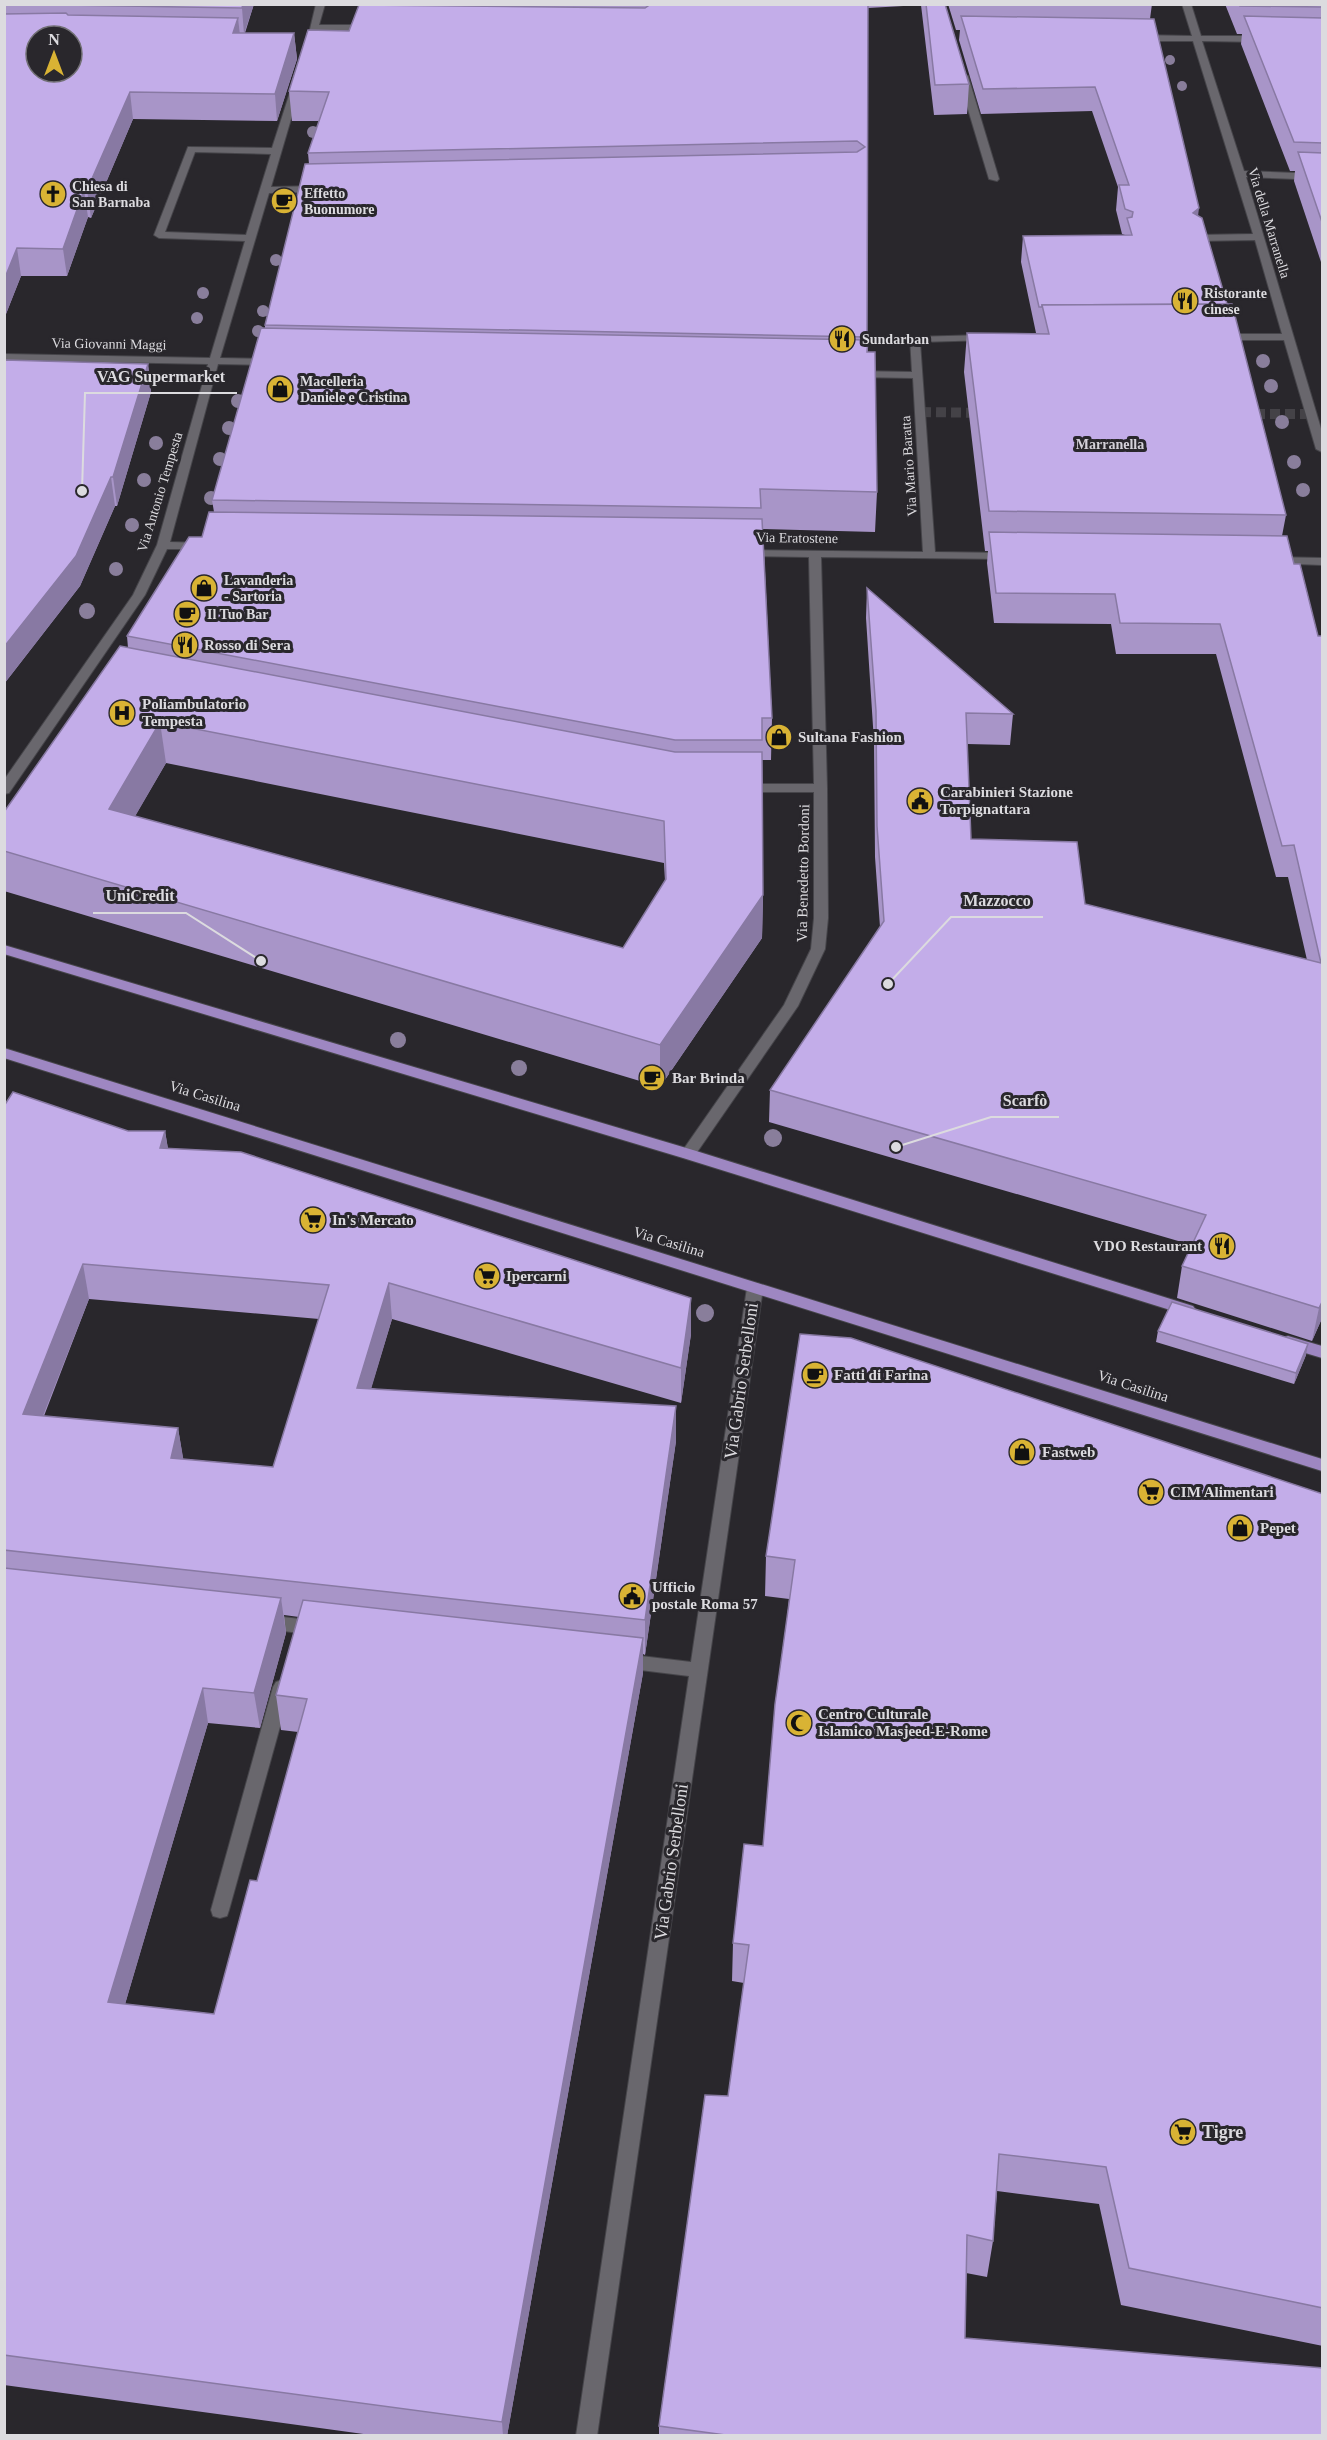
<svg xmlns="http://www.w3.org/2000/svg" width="1327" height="2440" font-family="'Times New Roman',serif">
  <rect width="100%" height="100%" fill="#29272c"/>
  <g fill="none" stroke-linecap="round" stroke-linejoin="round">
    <!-- minor-tunnel -->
    <g stroke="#444247" stroke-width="10" stroke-dasharray="10 5" stroke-linecap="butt">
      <polyline points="921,412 988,413"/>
      <polyline points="1240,414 1312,414"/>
    </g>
    <defs>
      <g id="minor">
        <polygon points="316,4 325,4 319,25 371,25 375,28 371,31 318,31 313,48 305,50"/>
        <polygon points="1182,4 1191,4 1201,36 1260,36 1265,39 1260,42 1202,41 1244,171 1322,174 1322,180 1246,177 1322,432 1322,452 1316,449 1284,340 1222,340 1217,337 1222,334 1282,334 1255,240 1197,241 1192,238 1197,235 1253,234 1193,41 1140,41 1135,38 1140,35 1192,36"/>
        <polygon points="960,74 968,76 999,179 997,181 989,179 958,76"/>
        <path d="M293,83L301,85L271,187L317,186L322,189L317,192L269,193L220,358L271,359L276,362L271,365L218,364L170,542L202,543L208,546L202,549H167L145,595L9,793L4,794V780L133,595L157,545L208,364L4,360V354L210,358L245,241L159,238L154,235L188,147L272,148ZM195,152L271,154L246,235L165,232Z"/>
        <polygon points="985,335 990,338 989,340 920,342 935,552 1006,553 1012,556 1006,559 821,557 827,788 828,918 825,949 798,1006 693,1158 683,1158 681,1154 683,1150 784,1005 811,949 814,918 814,792 743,792 737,788 743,784 814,784 809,557 745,556 739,553 745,550 923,552 913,378 855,377 850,374 855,371 912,372 910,337"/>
        <polygon points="1273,557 1322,558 1322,565 1269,563 1267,561"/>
        <polygon points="755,1283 760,1284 763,1288 597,2436 576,2436 689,1676 624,1668 618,1666 615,1661 618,1656 624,1654 691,1662 747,1288 750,1284"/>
        <polygon points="266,1615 317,1621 323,1623 326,1628 323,1633 317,1635 266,1629 260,1627 257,1622 260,1617"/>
        <polygon points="282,1680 288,1682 291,1687 229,1910 227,1916 220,1918 213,1916 211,1910 273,1687 276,1682"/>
      </g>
      <g id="major">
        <polygon points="4,945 693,1150 1193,1306 1196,1310 1193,1314 1183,1314 683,1158 4,954"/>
        <polygon points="4,1048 1322,1459 1322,1471 4,1058"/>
        <polygon points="1288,1336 1322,1346 1322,1358 1282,1346 1280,1342 1282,1338"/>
      </g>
    </defs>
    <!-- minor casing -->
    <use href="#minor" stroke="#46454a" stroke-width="2"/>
    <!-- major casing -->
    <use href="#major" stroke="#46454a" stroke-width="2"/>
    <!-- minor -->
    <use href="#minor" fill="#69676d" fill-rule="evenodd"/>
    <!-- major -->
    <use href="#major" fill="#9e87c2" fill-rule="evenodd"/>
  </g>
  <!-- trees -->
  <g fill="#897e9b">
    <circle cx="1170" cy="60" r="5"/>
    <circle cx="1182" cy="86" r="5"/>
    <circle cx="313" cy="132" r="6"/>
    <circle cx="276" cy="260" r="6"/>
    <circle cx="203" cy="293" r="6"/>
    <circle cx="263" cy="311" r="6"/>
    <circle cx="197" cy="318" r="6"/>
    <circle cx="258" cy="331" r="6"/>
    <circle cx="1263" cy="361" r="7"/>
    <circle cx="1271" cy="386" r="7"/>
    <circle cx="238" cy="401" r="7"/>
    <circle cx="1282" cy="422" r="7"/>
    <circle cx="229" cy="428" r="7"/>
    <circle cx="156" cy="443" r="7"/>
    <circle cx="220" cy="459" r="7"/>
    <circle cx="1294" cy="462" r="7"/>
    <circle cx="144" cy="480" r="7"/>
    <circle cx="1303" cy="490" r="7"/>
    <circle cx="211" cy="498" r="7"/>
    <circle cx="132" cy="525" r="7"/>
    <circle cx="116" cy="569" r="7"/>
    <circle cx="87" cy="611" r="8"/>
    <circle cx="398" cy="1040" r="8"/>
    <circle cx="519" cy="1068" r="8"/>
    <circle cx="773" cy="1138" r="9"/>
    <circle cx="705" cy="1313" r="9"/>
  </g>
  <!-- wall -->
  <g fill="#a895c8" fill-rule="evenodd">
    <polygon points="4,4 254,4 245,33 294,33 297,59 277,121 133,119 91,218 88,217 67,276 21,276 4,319"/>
    <path d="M363,4H945L969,84L967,114L934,115L921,5L868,8L867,340L877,492L875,532L763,529L772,718L771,760H762L763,895L762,938L660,1087L4,891V812L128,648L127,636L202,537L214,512L212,500L265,328V325L309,164L308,153L319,121H292L289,91L349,31ZM166,763L664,863L665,881L623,948L135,816Z"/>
    <polygon points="948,4 1152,4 1150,19 1198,216 1286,515 1282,536 1294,564 1318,636 1323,638 1323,1316 1312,1341 1177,1298 1182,1266 1192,1245 769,1122 770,1090 880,927 875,857 874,742 866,618 867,588 1013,714 1010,745 967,744 971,839 1085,904 1307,960 1288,877 1276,877 1216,654 1116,654 1111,624 994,623 987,563 988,551 985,551 964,372 967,333 1040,334 1036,333 1021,262 1023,236 1125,235 1122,234 1116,210 1118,187 1092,111 981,114 959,40 960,30 956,30"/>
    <polygon points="1225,4 1323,4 1323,268 1294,181 1295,171 1290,171 1241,44 1242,34 1237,34"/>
    <polygon points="148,364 151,392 117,506 115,506 80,586 4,684"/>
    <path d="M4,1106L128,1131H165L168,1149L691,1298V1334L681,1403L392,1319L371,1388L676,1441L645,1655L643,1654V1673L507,2436H378L4,2385ZM89,1299L319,1319L273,1467L183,1459L178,1428L44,1416ZM284,1615L299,1617L276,1695L281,1730L298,1732L257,1881L214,2014L125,2004L208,1723L260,1728L286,1633Z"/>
    <polygon points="1158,1331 1306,1355 1294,1384 1156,1342"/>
    <polygon points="1323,1494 1323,2346 1121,2305 1099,2204 997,2191 993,2241 987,2277 966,2273 965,2338 1323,2436 659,2436 659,2426 728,2096 744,1983 732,1981 733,1943 763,1846 789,1599 765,1596 766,1556"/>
  </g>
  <!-- shaded-wall -->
  <g fill="#8879a3">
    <polygon points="243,4 254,4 244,34 242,8"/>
    <polygon points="238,18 241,44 233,33"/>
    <polygon points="294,33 297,59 277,121 275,94"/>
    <polygon points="130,92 133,119 91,218 87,190"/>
    <polygon points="84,190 88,217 67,276 63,249"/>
    <polygon points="1199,208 1196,233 1193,213"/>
    <polygon points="17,248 21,276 4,319 4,280"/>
    <polygon points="148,364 151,392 117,506 113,477"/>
    <polygon points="111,477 115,506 80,586 4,684 4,647"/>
    <polygon points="160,722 166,763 115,851 109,809"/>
    <polygon points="763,895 762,938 660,1087 660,1045"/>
    <polygon points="165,1131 171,1167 160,1148"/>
    <polygon points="83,1264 89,1299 30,1449 23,1414"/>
    <polygon points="389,1283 392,1319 361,1423 357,1388"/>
    <polygon points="691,1298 691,1334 681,1403 681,1368"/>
    <polygon points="1323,1300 1323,1316 1312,1341 1319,1308"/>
    <polygon points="1308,1344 1306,1355 1294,1384 1296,1373"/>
    <polygon points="676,1406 676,1441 645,1655 645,1620"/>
    <polygon points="178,1428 184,1463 171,1458"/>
    <polygon points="281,1598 286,1633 260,1728 254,1693"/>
    <polygon points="643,1638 643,1673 507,2436 503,2436 502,2422"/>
    <polygon points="203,1688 208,1723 116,2035 108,2002"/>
  </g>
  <!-- building -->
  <g fill="#c3ade9" stroke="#8879a3" stroke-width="1.5" fill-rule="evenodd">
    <polygon points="4,4 243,4 242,8"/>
    <polygon points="651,4 868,4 867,337 265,325 305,164 857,152 865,147 857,141 308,153 329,92 289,91 308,30 349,31 359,5 645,8"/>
    <polygon points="926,4 945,4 969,84 935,85"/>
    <polygon points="1240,4 1323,4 1323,7 1240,6"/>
    <path d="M66,13L68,15L238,18L233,33H294L275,94L130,92L87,190H84L63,249L17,248L4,280V14ZM36,36H72V72H36Z"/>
    <polygon points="961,16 1154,19 1199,208 1193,213 1202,218 1227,304 1042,305 1042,307 1039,307 1023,236 1132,235 1127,218 1132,217 1133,212 1125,209 1119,185 1129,185 1095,87 983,89"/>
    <polygon points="1244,16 1323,18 1323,143 1294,142"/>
    <polygon points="1298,152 1323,153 1323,225"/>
    <polygon points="1232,304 1286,515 989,511 967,333 1049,334 1042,305"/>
    <polygon points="261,328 868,340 867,352 875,352 877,492 760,489 761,508 212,500"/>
    <polygon points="4,360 148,364 113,477 111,477 76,556 4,647"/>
    <polygon points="209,512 762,519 772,718 762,718 762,740 675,740 127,636 189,537 202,537"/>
    <polygon points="989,532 1287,536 1294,564 1300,564 1318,636 1322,636 1323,638 1323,1300 1319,1308 1182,1266 1206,1215 770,1090 884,921 877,826 876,711 867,588 1013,714 966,713 971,839 1077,842 1085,904 1321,963 1294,845 1282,846 1220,624 1120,623 1115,594 996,593"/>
    <path d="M120,646L675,752H762L763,895L660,1045L4,851V812ZM160,722L664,821L666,879L623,948L109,809Z"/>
    <path d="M13,1092L128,1131H165L160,1148L241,1152L691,1298L681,1368L389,1283L357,1388L676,1406L645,1620L4,1550V1106ZM83,1264L329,1285L273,1467L171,1458L178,1428L23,1414Z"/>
    <polygon points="1172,1302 1308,1344 1296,1373 1158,1331"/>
    <polygon points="800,1334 851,1338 1323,1494 1323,2308 1129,2268 1106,2167 999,2154 993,2241 967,2235 965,2338 1323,2368 1323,2436 733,2436 659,2426 705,2095 728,2096 749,1945 733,1943 744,1844 763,1846 775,1704 795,1560 766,1556"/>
    <polygon points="4,1568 281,1598 254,1693 203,1688 108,2002 214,2014 250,1880 257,1881 307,1699 276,1695 303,1600 643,1638 502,2422 4,2355"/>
  </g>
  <!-- icons -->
  <defs>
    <symbol id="church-disc" viewBox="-11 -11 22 22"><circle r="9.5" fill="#d9b334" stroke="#29272c"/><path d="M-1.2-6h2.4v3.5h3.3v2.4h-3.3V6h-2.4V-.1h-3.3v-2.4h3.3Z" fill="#111"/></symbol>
    <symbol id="cafe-disc" viewBox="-11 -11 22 22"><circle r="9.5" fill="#d9b334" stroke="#29272c"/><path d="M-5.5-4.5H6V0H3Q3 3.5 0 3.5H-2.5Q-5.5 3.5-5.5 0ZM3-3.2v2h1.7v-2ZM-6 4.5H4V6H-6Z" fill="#111"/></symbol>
    <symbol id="restaurant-disc" viewBox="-11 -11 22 22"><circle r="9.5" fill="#d9b334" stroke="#29272c"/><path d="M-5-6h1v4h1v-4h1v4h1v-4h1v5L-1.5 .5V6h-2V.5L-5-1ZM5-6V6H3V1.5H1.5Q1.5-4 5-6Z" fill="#111"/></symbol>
    <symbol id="shop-disc" viewBox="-11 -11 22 22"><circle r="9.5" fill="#d9b334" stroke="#29272c"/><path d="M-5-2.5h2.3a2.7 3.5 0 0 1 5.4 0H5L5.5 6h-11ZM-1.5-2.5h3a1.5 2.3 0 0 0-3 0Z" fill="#111"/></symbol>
    <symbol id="hospital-disc" viewBox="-11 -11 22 22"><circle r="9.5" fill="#d9b334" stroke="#29272c"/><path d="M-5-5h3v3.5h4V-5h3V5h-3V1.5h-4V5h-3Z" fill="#111"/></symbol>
    <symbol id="civic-disc" viewBox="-11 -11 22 22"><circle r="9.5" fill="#d9b334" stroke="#29272c"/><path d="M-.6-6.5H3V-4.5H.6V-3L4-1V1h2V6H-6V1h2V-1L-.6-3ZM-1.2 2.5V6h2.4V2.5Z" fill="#111"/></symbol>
    <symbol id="supermarket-disc" viewBox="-11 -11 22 22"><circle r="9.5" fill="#d9b334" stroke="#29272c"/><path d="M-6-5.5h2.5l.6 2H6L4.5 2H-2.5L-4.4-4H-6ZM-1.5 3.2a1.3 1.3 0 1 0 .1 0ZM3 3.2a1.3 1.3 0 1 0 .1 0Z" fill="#111"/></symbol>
    <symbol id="mosque-disc" viewBox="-11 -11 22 22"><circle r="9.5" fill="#d9b334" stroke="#29272c"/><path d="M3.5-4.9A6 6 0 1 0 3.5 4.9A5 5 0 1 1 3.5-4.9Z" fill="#111"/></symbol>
  </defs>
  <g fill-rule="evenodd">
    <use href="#church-disc" x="38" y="179" width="30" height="30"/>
    <use href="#cafe-disc" x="269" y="186" width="30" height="30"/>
    <use href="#restaurant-disc" x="1170" y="286" width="30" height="30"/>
    <use href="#restaurant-disc" x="827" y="324" width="30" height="30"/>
    <use href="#shop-disc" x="265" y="374" width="30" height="30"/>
    <use href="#shop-disc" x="189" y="573" width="30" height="30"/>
    <use href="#cafe-disc" x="172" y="599" width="30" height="30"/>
    <use href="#restaurant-disc" x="170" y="630" width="30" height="30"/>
    <use href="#hospital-disc" x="107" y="698" width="30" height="30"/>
    <use href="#shop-disc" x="764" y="722" width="30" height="30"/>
    <use href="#civic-disc" x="905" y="786" width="30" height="30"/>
    <use href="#cafe-disc" x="637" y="1063" width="30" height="30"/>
    <use href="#supermarket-disc" x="298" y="1205" width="30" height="30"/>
    <use href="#restaurant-disc" x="1207" y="1231" width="30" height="30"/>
    <use href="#supermarket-disc" x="472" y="1261" width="30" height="30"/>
    <use href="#cafe-disc" x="800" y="1360" width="30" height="30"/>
    <use href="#shop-disc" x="1007" y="1437" width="30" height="30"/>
    <use href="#supermarket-disc" x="1136" y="1477" width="30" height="30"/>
    <use href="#shop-disc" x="1225" y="1513" width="30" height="30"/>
    <use href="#civic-disc" x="617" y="1581" width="30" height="30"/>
    <use href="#mosque-disc" x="784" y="1708" width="30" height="30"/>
    <use href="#supermarket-disc" x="1168" y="2117" width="30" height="30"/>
  </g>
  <g text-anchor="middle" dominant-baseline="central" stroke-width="6" stroke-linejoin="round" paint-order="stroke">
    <!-- far-poi labels -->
    <g font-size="14" font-weight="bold" fill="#dcdbdf" stroke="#29272c" text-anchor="start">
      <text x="72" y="186">Chiesa di<tspan x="72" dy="16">San Barnaba</tspan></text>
      <text x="304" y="193">Effetto<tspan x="304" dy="16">Buonumore</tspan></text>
      <text x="1204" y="293">Ristorante<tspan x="1204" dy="16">cinese</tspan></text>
      <text x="862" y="339">Sundarban</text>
      <text x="300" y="381">Macelleria<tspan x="300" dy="16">Daniele e Cristina</tspan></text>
      <text x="224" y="580">Lavanderia<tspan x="224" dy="16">- Sartoria</tspan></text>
      <text x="207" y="614">Il Tuo Bar</text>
    </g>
    <!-- far-street labels -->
    <g font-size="14" fill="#dcdbdf" stroke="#29272c">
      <text transform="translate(1269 223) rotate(73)">Via della Marranella</text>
      <text transform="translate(109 344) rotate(1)">Via Giovanni Maggi</text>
      <text transform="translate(909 466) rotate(-94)">Via Mario Baratta</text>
      <text transform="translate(160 492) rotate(-73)">Via Antonio Tempesta</text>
      <text transform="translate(797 538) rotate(1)">Via Eratostene</text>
    </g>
    <!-- far-neighbourhood labels -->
    <g font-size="14" font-weight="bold" fill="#d4d1d9" stroke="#29272c">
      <text x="1110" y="444">Marranella</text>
    </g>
    <!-- poi labels -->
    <g font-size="15" font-weight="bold" fill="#dcdbdf" stroke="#29272c" text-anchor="start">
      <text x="204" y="645">Rosso di Sera</text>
      <text x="142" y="704">Poliambulatorio<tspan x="142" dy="17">Tempesta</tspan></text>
      <text x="798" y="737">Sultana Fashion</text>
      <text x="940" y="792">Carabinieri Stazione<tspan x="940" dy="17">Torpignattara</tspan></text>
      <text x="672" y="1078">Bar Brinda</text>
      <text x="332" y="1220">In's Mercato</text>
      <text x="1202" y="1246" text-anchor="end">VDO Restaurant</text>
      <text x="506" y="1276">Ipercarni</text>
      <text x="834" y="1375">Fatti di Farina</text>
      <text x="1042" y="1452">Fastweb</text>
      <text x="1170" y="1492">CIM Alimentari</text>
      <text x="1260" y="1528">Pepet</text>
      <text x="652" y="1587">Ufficio<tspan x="652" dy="17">postale Roma 57</tspan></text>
      <text x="818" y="1714">Centro Culturale<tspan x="818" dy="17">Islamico Masjeed-E-Rome</tspan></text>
    </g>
    <!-- street labels -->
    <g font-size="15" fill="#dcdbdf" stroke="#29272c">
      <text transform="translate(803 873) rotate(-89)">Via Benedetto Bordoni</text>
      <text transform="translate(205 1096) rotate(17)">Via Casilina</text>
      <text transform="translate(669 1242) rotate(17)">Via Casilina</text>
      <text transform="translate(1133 1386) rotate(18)">Via Casilina</text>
    </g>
    <!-- near-street labels -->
    <g font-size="18" fill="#dcdbdf" stroke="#29272c">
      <text transform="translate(741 1381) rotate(-82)">Via Gabrio Serbelloni</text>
      <text transform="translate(671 1862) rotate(-82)">Via Gabrio Serbelloni</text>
    </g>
    <!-- near-poi labels -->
    <g font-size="18" font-weight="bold" fill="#dcdbdf" stroke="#29272c" text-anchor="start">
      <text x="1202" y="2132">Tigre</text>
    </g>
  </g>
  <!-- callouts -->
  <path fill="none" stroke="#dcdbdf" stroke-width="2" d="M82 491L85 393H237M261 961L186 913H93M888 984L951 917H1043M896 1147L991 1117H1059"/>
  <g fill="#dcdbdf" stroke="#29272c" stroke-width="2">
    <circle cx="82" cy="491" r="6"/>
    <circle cx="261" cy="961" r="6"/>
    <circle cx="888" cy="984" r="6"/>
    <circle cx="896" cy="1147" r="6"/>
  </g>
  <g font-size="16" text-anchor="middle" font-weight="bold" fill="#dcdbdf" stroke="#29272c" stroke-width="6" stroke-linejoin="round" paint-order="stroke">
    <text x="161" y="382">VAG Supermarket</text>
    <text x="140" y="901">UniCredit</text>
    <text x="997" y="906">Mazzocco</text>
    <text x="1025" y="1106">Scarfò</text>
  </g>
  <!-- border -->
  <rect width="1327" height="2440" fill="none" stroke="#dcdbdf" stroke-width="12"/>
  <!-- north arrow -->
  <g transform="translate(54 54)"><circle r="28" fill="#29272c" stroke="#716f74" stroke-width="1.5"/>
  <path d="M0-4.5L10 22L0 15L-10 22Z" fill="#d9b334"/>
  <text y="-9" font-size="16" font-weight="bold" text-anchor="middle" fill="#dcdbdf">N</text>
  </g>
</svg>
